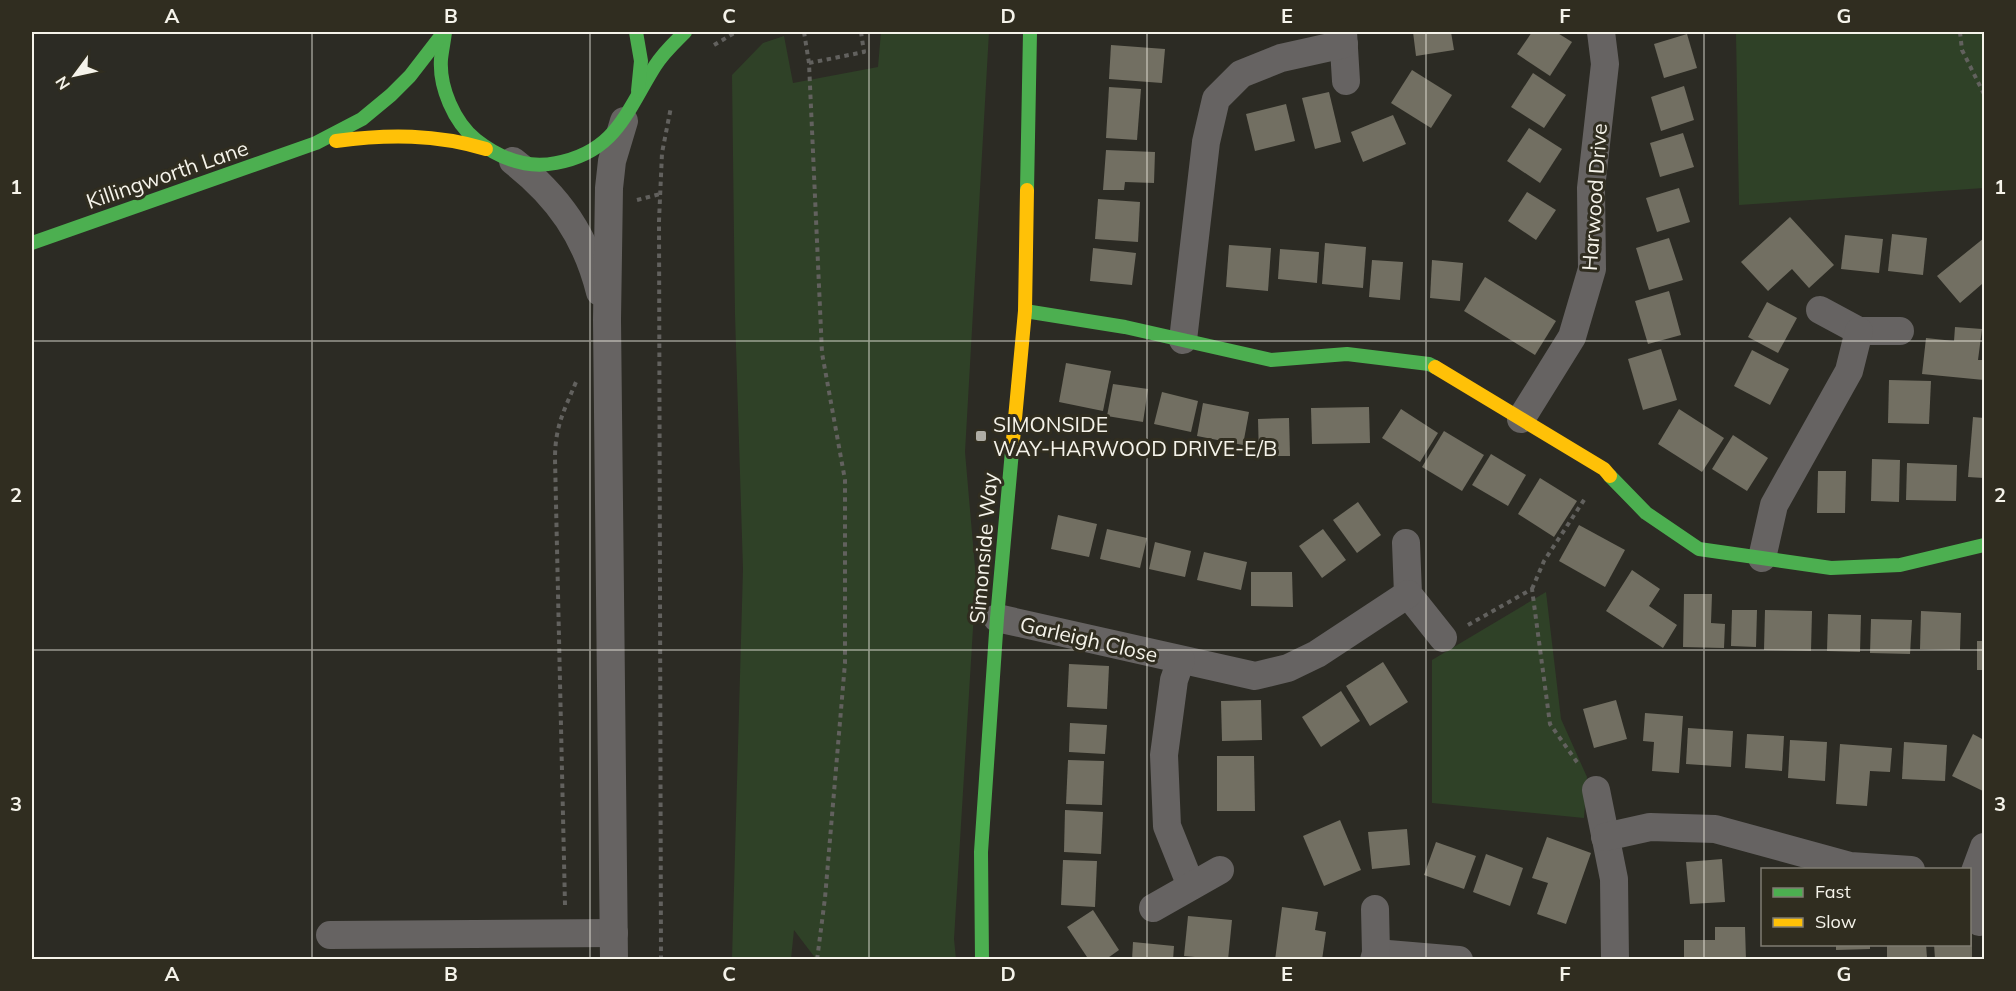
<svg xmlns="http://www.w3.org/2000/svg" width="2016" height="991" font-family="Mulish,sans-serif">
  <rect width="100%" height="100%" fill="#2c2b24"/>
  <!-- green -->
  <g fill="#2f4127">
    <polygon points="881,32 989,32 965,452 976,579 954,939 956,959 816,959 794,930 791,959 732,959 743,569 735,315 732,75 763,43 784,36 793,83 878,67"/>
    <polygon points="1736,32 1984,32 1984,188 1739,205"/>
    <polygon points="1546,592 1561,719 1587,777 1584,818 1432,803 1432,660"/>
  </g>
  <!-- building -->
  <g fill="#726f62">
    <polygon points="1413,32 1451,32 1454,50 1416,56"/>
    <polygon points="1532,32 1556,32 1572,42 1550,76 1517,54"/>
    <polygon points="1687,34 1697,68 1664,78 1654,44"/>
    <polygon points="1111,45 1165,49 1162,83 1109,79"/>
    <polygon points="1412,70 1452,95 1431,128 1391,103"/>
    <polygon points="1533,73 1566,95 1544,128 1511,107"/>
    <polygon points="1684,86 1694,120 1661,131 1651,97"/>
    <polygon points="1109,87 1141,89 1137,140 1106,138"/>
    <polygon points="1329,92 1341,142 1315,149 1302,98"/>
    <polygon points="1286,104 1295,141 1255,151 1246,114"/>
    <polygon points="1393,115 1406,144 1363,162 1351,132"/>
    <polygon points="1529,128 1562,149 1540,183 1507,161"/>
    <polygon points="1683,133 1694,167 1660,177 1650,143"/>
    <polygon points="1106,150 1155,152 1154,183 1125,182 1124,190 1103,190"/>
    <polygon points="1679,188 1690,222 1657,232 1646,198"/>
    <polygon points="1527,192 1556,210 1536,240 1508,221"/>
    <polygon points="1098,199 1140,202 1138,242 1095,239"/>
    <polygon points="1790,217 1834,265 1809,288 1792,269 1768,291 1741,262"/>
    <polygon points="1892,234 1927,238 1923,275 1888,271"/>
    <polygon points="1845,235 1883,239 1879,273 1841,269"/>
    <polygon points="1669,238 1683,280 1649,290 1636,248"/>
    <polygon points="1984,238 1984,287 1982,284 1960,303 1937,276"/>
    <polygon points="1325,243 1366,247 1363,288 1322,284"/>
    <polygon points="1229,245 1271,248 1268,291 1226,287"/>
    <polygon points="1093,248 1136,253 1132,285 1090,281"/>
    <polygon points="1280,249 1319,252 1317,283 1278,279"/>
    <polygon points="1372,260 1403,262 1400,300 1369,297"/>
    <polygon points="1432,260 1463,263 1460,301 1430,298"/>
    <polygon points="1485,277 1556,321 1535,355 1464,311"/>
    <polygon points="1669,291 1681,335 1648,344 1635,301"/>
    <polygon points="1767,302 1797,318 1778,353 1748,337"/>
    <polygon points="1955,327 1982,329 1978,360 1984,360 1984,380 1922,374 1926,338 1954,341"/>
    <polygon points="1661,349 1677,400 1643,410 1628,359"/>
    <polygon points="1752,350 1789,369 1770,405 1734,386"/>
    <polygon points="1066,363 1111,371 1103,411 1059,402"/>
    <polygon points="1889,380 1931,381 1929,424 1888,423"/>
    <polygon points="1113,384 1148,389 1143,422 1107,416"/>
    <polygon points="1162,392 1198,401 1191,432 1154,424"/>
    <polygon points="1203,403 1249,412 1243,445 1197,436"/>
    <polygon points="1369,407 1370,443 1312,444 1311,408"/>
    <polygon points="1401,409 1438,433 1420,462 1382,438"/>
    <polygon points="1679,409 1724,438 1702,472 1658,444"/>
    <polygon points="1973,417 1984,418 1984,478 1968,477"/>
    <polygon points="1289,418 1290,456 1259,456 1258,419"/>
    <polygon points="1444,431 1484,455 1462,491 1422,467"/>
    <polygon points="1733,435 1768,458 1747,491 1712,469"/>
    <polygon points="1491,454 1526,475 1508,506 1472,485"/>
    <polygon points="1872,459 1900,460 1899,502 1871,501"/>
    <polygon points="1907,463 1957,465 1956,501 1906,500"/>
    <polygon points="1818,471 1846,471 1845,513 1817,513"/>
    <polygon points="1540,478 1577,501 1554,537 1518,514"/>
    <polygon points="1358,502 1381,535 1357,553 1333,520"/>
    <polygon points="1058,515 1097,524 1089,557 1051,549"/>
    <polygon points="1579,525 1625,550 1605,587 1559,561"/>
    <polygon points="1107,529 1147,538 1140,568 1100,559"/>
    <polygon points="1323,529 1346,560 1322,578 1299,546"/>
    <polygon points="1155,542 1191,551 1185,577 1149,569"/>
    <polygon points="1204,552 1247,562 1241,590 1197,580"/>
    <polygon points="1632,570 1660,589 1649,606 1677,625 1663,648 1606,611"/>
    <polygon points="1251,572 1292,572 1293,607 1251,606"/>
    <polygon points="1684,594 1712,594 1711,623 1725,624 1724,648 1683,647"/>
    <polygon points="1732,610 1757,610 1756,647 1731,646"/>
    <polygon points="1765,610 1812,611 1811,651 1764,650"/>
    <polygon points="1921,611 1961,613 1960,650 1920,649"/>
    <polygon points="1828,614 1861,615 1860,652 1827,651"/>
    <polygon points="1871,619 1912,620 1910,654 1870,653"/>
    <rect x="1977" y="641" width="7" height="29"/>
    <polygon points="1383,662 1408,702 1370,726 1346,686"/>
    <polygon points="1069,664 1109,666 1107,709 1067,707"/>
    <polygon points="1341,691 1360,721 1321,747 1302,717"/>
    <polygon points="1261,700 1262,740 1222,741 1221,701"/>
    <polygon points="1616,700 1627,739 1594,748 1583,709"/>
    <polygon points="1645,713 1683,716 1679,773 1652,771 1654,742 1643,741"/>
    <polygon points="1070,723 1107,725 1105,754 1069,752"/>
    <polygon points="1688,728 1733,731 1731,767 1686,764"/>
    <polygon points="1747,734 1784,736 1782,771 1745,768"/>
    <polygon points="1973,734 1984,740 1983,791 1952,776"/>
    <polygon points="1790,740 1827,742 1825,781 1788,778"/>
    <polygon points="1904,742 1947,745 1945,781 1902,779"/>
    <polygon points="1840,744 1892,748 1890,772 1870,771 1867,806 1836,804"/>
    <polygon points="1217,756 1254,756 1255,811 1217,811"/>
    <polygon points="1068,760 1104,761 1102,805 1066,804"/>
    <polygon points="1065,810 1103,812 1101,854 1064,852"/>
    <polygon points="1340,820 1361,870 1324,886 1303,836"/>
    <polygon points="1407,829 1410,865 1372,869 1368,832"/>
    <polygon points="1547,837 1591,853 1566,924 1537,914 1548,883 1532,878"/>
    <polygon points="1436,842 1476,856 1464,889 1424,875"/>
    <polygon points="1486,854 1523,868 1510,906 1473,892"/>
    <polygon points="1722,859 1725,902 1690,904 1686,862"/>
    <polygon points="1063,860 1097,861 1095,907 1061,905"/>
    <polygon points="1282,907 1318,912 1315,930 1326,932 1322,960 1275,960"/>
    <polygon points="1093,910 1119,950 1105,960 1089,960 1067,927"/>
    <polygon points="1188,916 1232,920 1228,960 1184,956"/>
    <polygon points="1970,922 1972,922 1972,958 1935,959 1934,944 1970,944"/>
    <polygon points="1715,927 1745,927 1746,960 1684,960 1684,940 1715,940"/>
    <polygon points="1133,942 1174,946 1173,960 1132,960"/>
    <polygon points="1836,944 1870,944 1870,949 1836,950"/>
    <polygon points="1887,944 1926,944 1927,958 1887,959"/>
  </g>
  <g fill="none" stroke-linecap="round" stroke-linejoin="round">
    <!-- path -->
    <g stroke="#62615e" stroke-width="4" stroke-dasharray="4.5 4.5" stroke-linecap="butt">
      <polyline points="804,32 809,63 822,353 845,480 845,663 825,898 817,960"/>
      <polyline points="1960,32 1962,50 1984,94"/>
      <polyline points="714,45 736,32"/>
      <polyline points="809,63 864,52 861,32"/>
      <polyline points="637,200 660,194"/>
      <polyline points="1532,589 1544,561 1586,497"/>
      <polyline points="1468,625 1532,589 1550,724 1579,765"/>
      <path d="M565,905L555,459C555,426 564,411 576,382"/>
      <polyline points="661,960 659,221 662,153 671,107"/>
    </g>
    <!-- street -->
    <g stroke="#666362" stroke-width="28">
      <polyline points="1343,32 1346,81"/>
      <path d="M513,161C558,196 586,236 600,292"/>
      <polyline points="1820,310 1859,331 1900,331"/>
      <polyline points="1183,340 1206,142 1216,99 1241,74 1281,58 1344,44"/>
      <polyline points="1521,419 1572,337 1592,269 1591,188 1605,64 1601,32"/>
      <polyline points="1406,543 1408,594 1443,638"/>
      <polyline points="1762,558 1774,505 1849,371 1859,331"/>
      <polyline points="997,618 1255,676 1288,668 1317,654 1408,594"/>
      <polyline points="1181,660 1174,680 1164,755 1167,826 1191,886"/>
      <polyline points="1596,790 1614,879 1615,960"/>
      <polyline points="1605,837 1650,827 1715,829 1850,866 1911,870"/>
      <polyline points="1153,908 1220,870"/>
      <polyline points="1979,922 1974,874 1984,847"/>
      <polyline points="330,935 614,933"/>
      <polyline points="1376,953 1459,960"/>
      <polyline points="614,960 607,320 609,188 612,161 624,121"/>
      <polyline points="1374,960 1376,953 1375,909"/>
    </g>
    <!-- fast -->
    <g stroke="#4caf50" stroke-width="14">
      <path d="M445,32C444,41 442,50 441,59C439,87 454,122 476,140C499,158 526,169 556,163C616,152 626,112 655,66C663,53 674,43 685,32"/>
      <polyline points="636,32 641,61 638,91"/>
      <polyline points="1027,190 1030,32"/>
      <polyline points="32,243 316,143 362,119 391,95 410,76 444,32"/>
      <polyline points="1025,311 1125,327 1271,360 1347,354 1429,364 1435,367"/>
      <polyline points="1610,476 1646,513 1699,549 1831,568 1900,565 1984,545"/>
      <polyline points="982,960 981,852 997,618 1012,451"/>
    </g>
    <!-- slow -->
    <g stroke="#ffc107" stroke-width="14">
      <path d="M336,141C388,134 436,134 486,149"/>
      <polyline points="1435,367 1604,469 1610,476"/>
      <polyline points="1012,451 1025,311 1027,190"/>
    </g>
  </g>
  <!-- grid -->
  <path fill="none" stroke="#f5f3ea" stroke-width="1.5" stroke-opacity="0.55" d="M312,32V960M590,32V960M869,32V960M1147,32V960M1426,32V960M1704,32V960M32,341H1984M32,650H1984"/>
  <!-- markers -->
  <rect fill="#afada5" stroke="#302d20" stroke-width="2" x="975" y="430" width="12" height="12" rx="3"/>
  <g text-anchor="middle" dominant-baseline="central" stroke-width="6" stroke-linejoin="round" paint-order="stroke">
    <!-- street labels -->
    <g font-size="21" fill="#f5f3ea" stroke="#302d20">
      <text transform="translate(167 174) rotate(-19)">Killingworth Lane</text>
      <text transform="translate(1594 197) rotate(-86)">Harwood Drive</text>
      <text transform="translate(983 548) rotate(-85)">Simonside Way</text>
      <text transform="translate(1089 639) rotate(13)">Garleigh Close</text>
    </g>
    <!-- poi labels -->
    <g font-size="21" fill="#f5f3ea" stroke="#302d20" text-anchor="start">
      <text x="993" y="424">SIMONSIDE<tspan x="993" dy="24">WAY-HARWOOD DRIVE-E/B</tspan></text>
    </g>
  </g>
  <!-- border -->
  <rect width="2016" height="991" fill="none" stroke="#302d20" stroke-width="66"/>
  <!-- legend -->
  <rect x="1761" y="868" width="210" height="78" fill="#302d20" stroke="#7f7c71" stroke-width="1.5"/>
  <rect x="1773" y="888" width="30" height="9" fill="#4caf50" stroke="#7f7c71" stroke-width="1.5"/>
  <text x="1815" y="898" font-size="18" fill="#f5f3ea">Fast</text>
  <rect x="1773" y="918" width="30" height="9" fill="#ffc107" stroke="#7f7c71" stroke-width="1.5"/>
  <text x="1815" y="928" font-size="18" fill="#f5f3ea">Slow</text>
  <!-- north arrow -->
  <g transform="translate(75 75) rotate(237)" stroke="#302d20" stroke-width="4.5" paint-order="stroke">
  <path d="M0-4.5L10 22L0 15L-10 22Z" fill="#f5f3ea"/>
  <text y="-9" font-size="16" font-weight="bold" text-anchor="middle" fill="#f5f3ea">N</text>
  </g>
  <rect x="33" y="33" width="1950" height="925" fill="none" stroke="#f5f3ea" stroke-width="2"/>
  <g font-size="20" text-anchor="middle" font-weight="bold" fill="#f5f3ea">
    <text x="172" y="23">A</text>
    <text x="451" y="23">B</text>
    <text x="729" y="23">C</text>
    <text x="1008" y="23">D</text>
    <text x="1287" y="23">E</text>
    <text x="1565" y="23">F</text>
    <text x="1844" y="23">G</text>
    <text x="16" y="194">1</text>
    <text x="2000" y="194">1</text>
    <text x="16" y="502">2</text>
    <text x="2000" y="502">2</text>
    <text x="16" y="811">3</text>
    <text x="2000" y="811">3</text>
    <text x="172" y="981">A</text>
    <text x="451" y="981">B</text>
    <text x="729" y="981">C</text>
    <text x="1008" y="981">D</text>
    <text x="1287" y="981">E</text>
    <text x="1565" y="981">F</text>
    <text x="1844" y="981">G</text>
  </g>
</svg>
